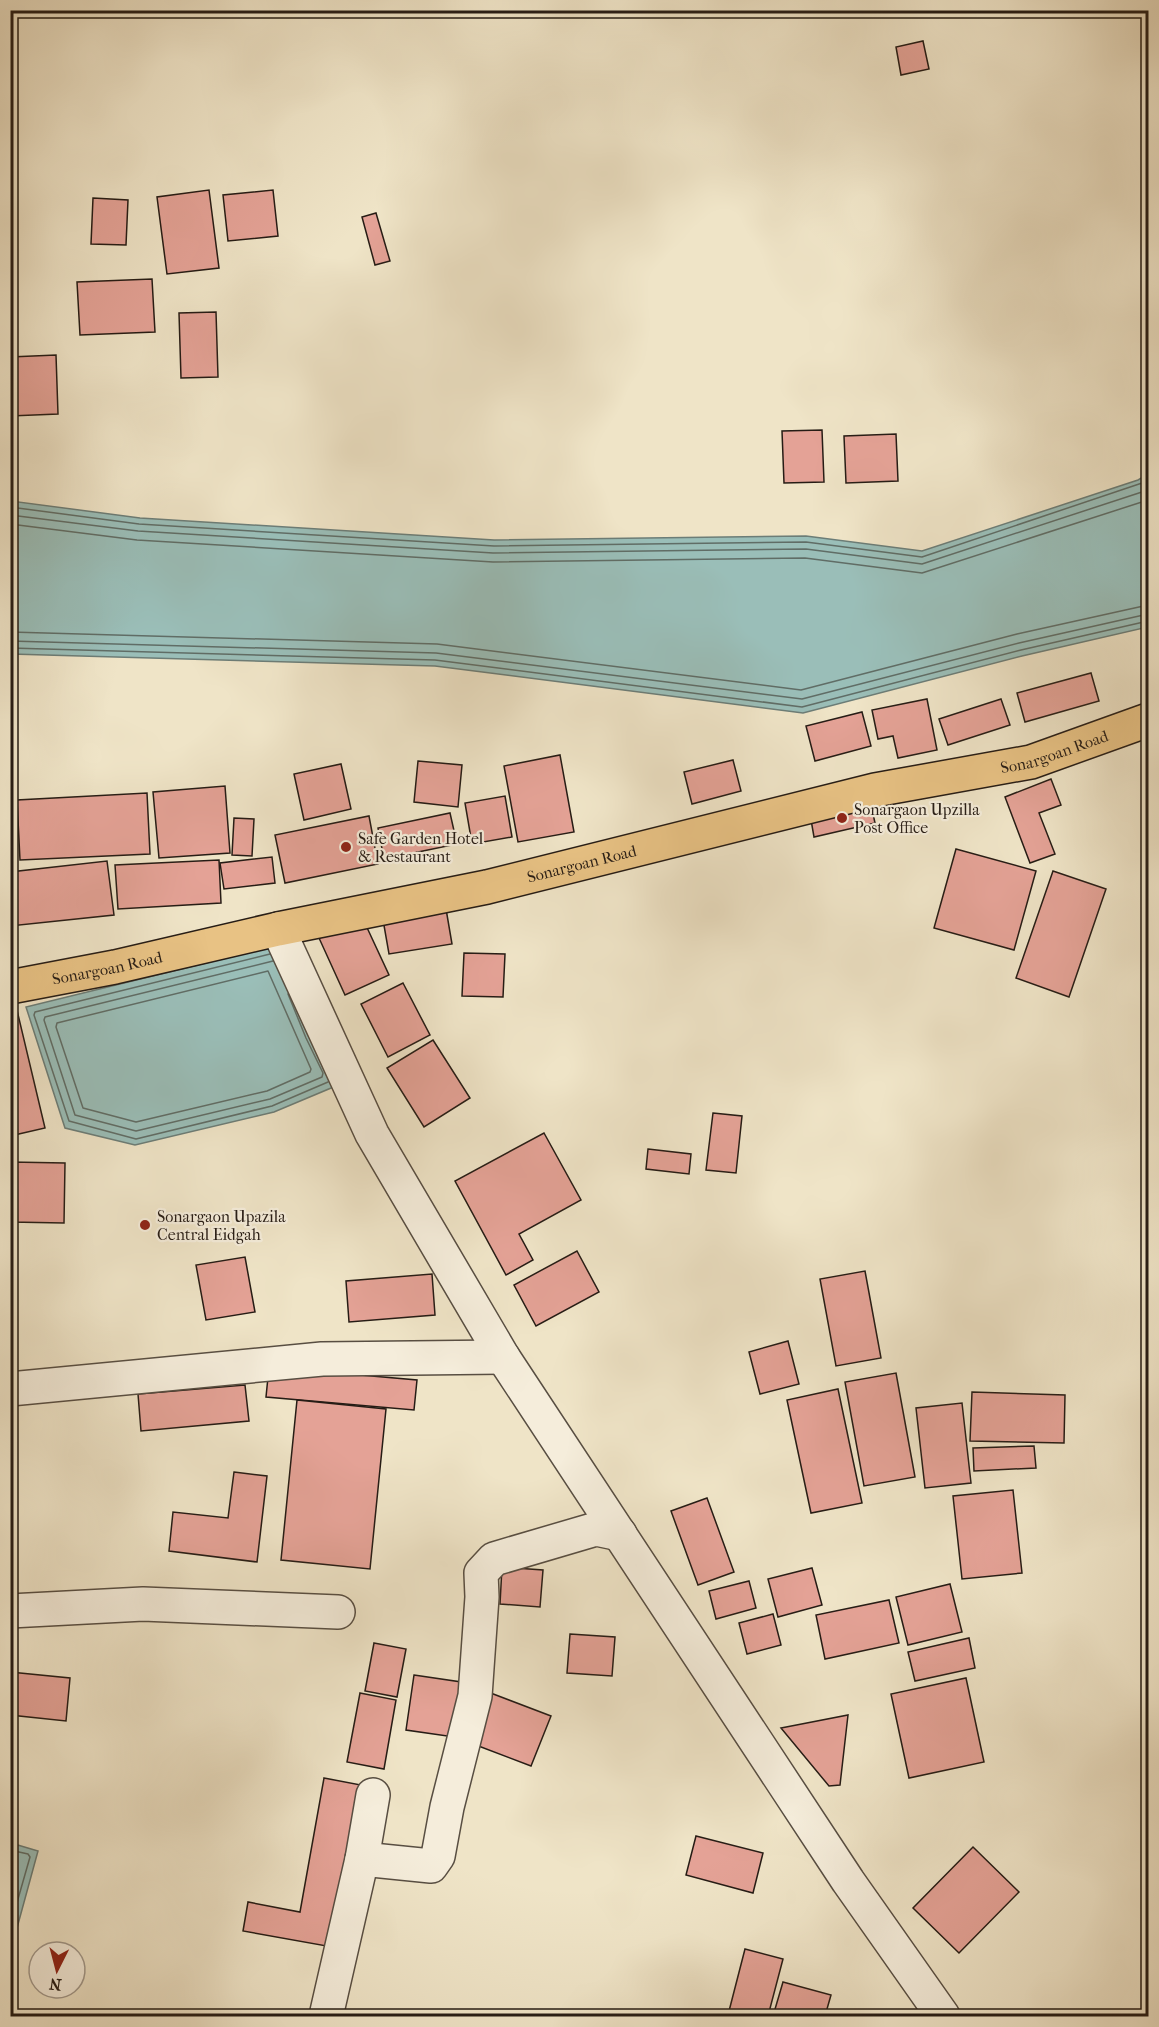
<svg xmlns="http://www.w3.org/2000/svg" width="1159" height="2027" font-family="'IM FELL French Canon',serif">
  <rect width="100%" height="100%" fill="#efe4c7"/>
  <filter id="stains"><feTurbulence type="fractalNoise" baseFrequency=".00333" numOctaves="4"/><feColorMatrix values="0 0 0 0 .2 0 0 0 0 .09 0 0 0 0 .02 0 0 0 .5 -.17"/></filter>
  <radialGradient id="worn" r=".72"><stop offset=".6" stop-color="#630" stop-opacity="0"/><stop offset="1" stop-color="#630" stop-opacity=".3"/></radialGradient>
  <!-- water -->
  <g fill="#9abeb8" stroke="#6c7d77" stroke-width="1.5">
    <polygon points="1148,474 1148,627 1022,656 803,713 435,666 11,654 11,501 140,518 494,540 806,536 922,551 1138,480"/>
    <polygon points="283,944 343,1083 274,1112 135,1145 65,1128 26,1007"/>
    <polygon points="11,1843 38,1851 11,1950 10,1843"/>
  </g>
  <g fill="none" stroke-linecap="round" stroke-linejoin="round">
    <!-- shore -->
    <g stroke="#606d66" stroke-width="1.5">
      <polyline points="10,507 139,524 494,546 806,542 922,557 1148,481"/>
      <polyline points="10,515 138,531 493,553 806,549 922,564 1148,490"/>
      <polyline points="10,524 137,540 493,562 805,558 922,573 1148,500"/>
      <polyline points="10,632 437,644 801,690 1017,634 1148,605"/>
      <polyline points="10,641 436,653 802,699 1019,643 1148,614"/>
      <polyline points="10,648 435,660 802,707 1021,650 1148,621"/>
      <polyline points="270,954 35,1012 34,1015 69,1121 136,1139 272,1106 328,1082"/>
      <polyline points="273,961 45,1017 44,1020 75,1115 136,1131 270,1099 322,1077 323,1073 306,1038 288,994"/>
      <polygon points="268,971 311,1069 310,1072 267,1091 136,1122 83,1108 56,1027 57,1023"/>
      <polyline points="10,1850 28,1854 30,1857 10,1927"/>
    </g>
  </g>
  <!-- building -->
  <g fill="#e4a296" stroke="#261c15" stroke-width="1.5">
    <polygon points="923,41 929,69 901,75 896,47"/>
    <polygon points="209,190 219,268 167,274 157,197"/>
    <polygon points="273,190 278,236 228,241 223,195"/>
    <polygon points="93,198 128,200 126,245 91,244"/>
    <polygon points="376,213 390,261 375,265 362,217"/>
    <polygon points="152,279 155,332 80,335 77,282"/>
    <polygon points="1148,289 1148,328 1143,328"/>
    <polygon points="216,312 218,377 181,378 179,313"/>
    <polygon points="56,355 58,414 10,416 10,357"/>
    <polygon points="822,430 824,482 784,483 782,431"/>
    <polygon points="896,434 898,481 846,483 844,436"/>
    <polygon points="1091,673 1099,701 1025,722 1017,693"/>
    <polygon points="927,699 937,750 898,758 893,736 878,739 872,710"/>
    <polygon points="1001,699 1010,725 948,745 939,719"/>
    <polygon points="862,712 871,746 815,761 806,726"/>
    <polygon points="560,755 574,832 518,842 504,766"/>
    <polygon points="733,760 741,791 692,804 684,772"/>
    <polygon points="418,761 462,765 458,807 414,802"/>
    <polygon points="341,764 351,809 304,820 294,774"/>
    <polygon points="1051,779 1061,805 1039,813 1055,854 1030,863 1005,797"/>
    <polygon points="225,786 230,853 159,858 153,792"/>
    <polygon points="147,793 150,854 20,860 17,800"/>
    <polygon points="505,796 512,837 472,844 465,803"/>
    <polygon points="870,800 875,823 814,837 810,814"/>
    <polygon points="450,813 457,844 384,859 378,828"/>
    <polygon points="369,816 378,864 285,883 275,835"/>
    <polygon points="234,818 254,819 252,856 232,855"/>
    <polygon points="956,849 1036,871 1014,950 934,928"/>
    <polygon points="272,857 275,883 224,889 220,863"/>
    <polygon points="219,860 221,903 118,909 115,865"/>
    <polygon points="107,861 114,915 10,926 10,872"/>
    <polygon points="1053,871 1106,889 1069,997 1016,978"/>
    <polygon points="445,903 452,944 389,954 382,914"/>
    <polygon points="363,919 389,975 345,995 319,938"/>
    <polygon points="464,953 505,954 503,997 462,996"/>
    <polygon points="403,983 430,1035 388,1057 361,1004"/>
    <polygon points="16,1006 45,1128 10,1136 10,1008"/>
    <polygon points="433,1040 470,1098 424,1127 387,1068"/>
    <polygon points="713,1113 742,1116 736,1173 706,1170"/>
    <polygon points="544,1133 581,1200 519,1234 533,1260 506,1275 455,1181"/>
    <polygon points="648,1149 691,1154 689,1174 646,1169"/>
    <polygon points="10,1162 65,1163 64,1223 10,1222"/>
    <polygon points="577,1251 599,1292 536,1326 514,1285"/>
    <polygon points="245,1257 255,1312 206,1320 196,1265"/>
    <polygon points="865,1271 881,1358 836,1366 820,1279"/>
    <polygon points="432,1274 435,1315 349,1322 346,1281"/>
    <polygon points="788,1341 799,1384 760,1394 749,1352"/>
    <polygon points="269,1367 417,1380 414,1410 266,1397"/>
    <polygon points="896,1373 915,1477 864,1486 845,1382"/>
    <polygon points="245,1385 249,1421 141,1431 138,1394"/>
    <polygon points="838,1389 862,1503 811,1513 787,1400"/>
    <polygon points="972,1392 1065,1395 1064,1443 970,1441"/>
    <polygon points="297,1400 386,1409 370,1569 281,1560"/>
    <polygon points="962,1403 971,1483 925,1488 916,1408"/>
    <polygon points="1034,1446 1036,1468 974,1471 973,1448"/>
    <polygon points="234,1472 267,1476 257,1562 169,1551 173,1512 228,1518"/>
    <polygon points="1013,1490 1022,1573 962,1579 953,1496"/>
    <polygon points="707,1498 734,1572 698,1585 671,1511"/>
    <polygon points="502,1567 543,1570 540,1607 500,1604"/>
    <polygon points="812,1568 822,1605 778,1617 768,1579"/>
    <polygon points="749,1581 756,1608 716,1619 709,1591"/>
    <polygon points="950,1584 962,1632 908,1645 896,1597"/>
    <polygon points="889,1600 899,1643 825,1659 816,1615"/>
    <polygon points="773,1614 781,1645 747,1654 739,1623"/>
    <polygon points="570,1634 615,1637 612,1676 567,1673"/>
    <polygon points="969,1638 975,1668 915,1681 908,1652"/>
    <polygon points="374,1643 406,1649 397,1697 365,1691"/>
    <polygon points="10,1672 70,1678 66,1721 10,1715"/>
    <polygon points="414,1675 468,1683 461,1738 406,1730"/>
    <polygon points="966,1678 984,1762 909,1778 891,1694"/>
    <polygon points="488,1692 551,1716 531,1766 468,1742"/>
    <polygon points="360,1693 396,1700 384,1769 347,1762"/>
    <polygon points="848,1715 840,1785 829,1786 781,1728"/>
    <polygon points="324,1778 361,1785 332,1947 243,1931 248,1902 300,1912"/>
    <polygon points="696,1836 763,1853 753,1893 686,1875"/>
    <polygon points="973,1847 1019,1892 959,1953 913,1908"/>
    <polygon points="745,1949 783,1959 768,2016 735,2016 728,2015"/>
    <polygon points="783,1982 831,1995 825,2016 773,2016"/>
  </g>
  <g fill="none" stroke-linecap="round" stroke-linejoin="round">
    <defs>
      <g id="minor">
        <polyline points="278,929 372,1134 503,1357 848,1881 943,2016"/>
        <polyline points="10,1389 322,1359 503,1357"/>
        <polyline points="10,1611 143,1604 338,1612"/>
        <polyline points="362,1859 431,1866 438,1856 447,1807 475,1696 482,1597 481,1573 494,1559 596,1529 620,1534"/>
        <polyline points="326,2016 362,1859 373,1795"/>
      </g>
      <g id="major">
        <path id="s1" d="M10,987L115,967L278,929L487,887L875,790L1031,762L1148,720"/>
      </g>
    </defs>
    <!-- minor casing -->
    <use href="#minor" stroke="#584e42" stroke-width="36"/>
    <!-- major casing -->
    <use href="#major" stroke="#261c15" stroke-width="36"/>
    <!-- minor -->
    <use href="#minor" stroke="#f5eddb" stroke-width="33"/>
    <!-- major -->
    <use href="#major" stroke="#e8c284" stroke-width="33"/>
  </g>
  <!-- markers -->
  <g fill="#8f2418" stroke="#f5eddb" stroke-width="2">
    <circle cx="842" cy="818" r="6"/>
    <circle cx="346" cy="847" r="6"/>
    <circle cx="145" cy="1225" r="6"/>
  </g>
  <g text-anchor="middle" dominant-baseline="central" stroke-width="4.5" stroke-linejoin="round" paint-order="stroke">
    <!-- street labels -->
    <g font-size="16" fill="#261c15" stroke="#f5eddb">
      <text stroke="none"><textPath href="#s1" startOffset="1071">Sonargoan Road</textPath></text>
      <text stroke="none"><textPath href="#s1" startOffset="585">Sonargoan Road</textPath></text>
      <text stroke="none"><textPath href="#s1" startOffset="99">Sonargoan Road</textPath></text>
    </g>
    <!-- poi labels -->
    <g font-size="16" fill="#261c15" stroke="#f5eddb" text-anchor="start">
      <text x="854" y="809">Sonargaon Upzilla<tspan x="854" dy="18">Post Office</tspan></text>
      <text x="358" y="838">Safe Garden Hotel<tspan x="358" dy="18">&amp; Restaurant</tspan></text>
      <text x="157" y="1216">Sonargaon Upazila<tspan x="157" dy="18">Central Eidgah</tspan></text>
    </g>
  </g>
  <!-- margin -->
  <rect width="1159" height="2027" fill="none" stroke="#efe4c7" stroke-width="36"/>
  <rect x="12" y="12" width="1135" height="2003" fill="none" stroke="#261c15" stroke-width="3"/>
  <rect x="18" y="18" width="1123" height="1991" fill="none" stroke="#261c15" stroke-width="1.5"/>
  <!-- north arrow -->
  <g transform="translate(57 1970) rotate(186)"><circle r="28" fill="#f5eddb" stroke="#a2998c" stroke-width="1.5"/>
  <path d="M0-4.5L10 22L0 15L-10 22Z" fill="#8f2418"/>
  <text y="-9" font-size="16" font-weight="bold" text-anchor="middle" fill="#261c15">N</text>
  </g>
  <rect width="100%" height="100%" filter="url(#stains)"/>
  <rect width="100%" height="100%" fill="url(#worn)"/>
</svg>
